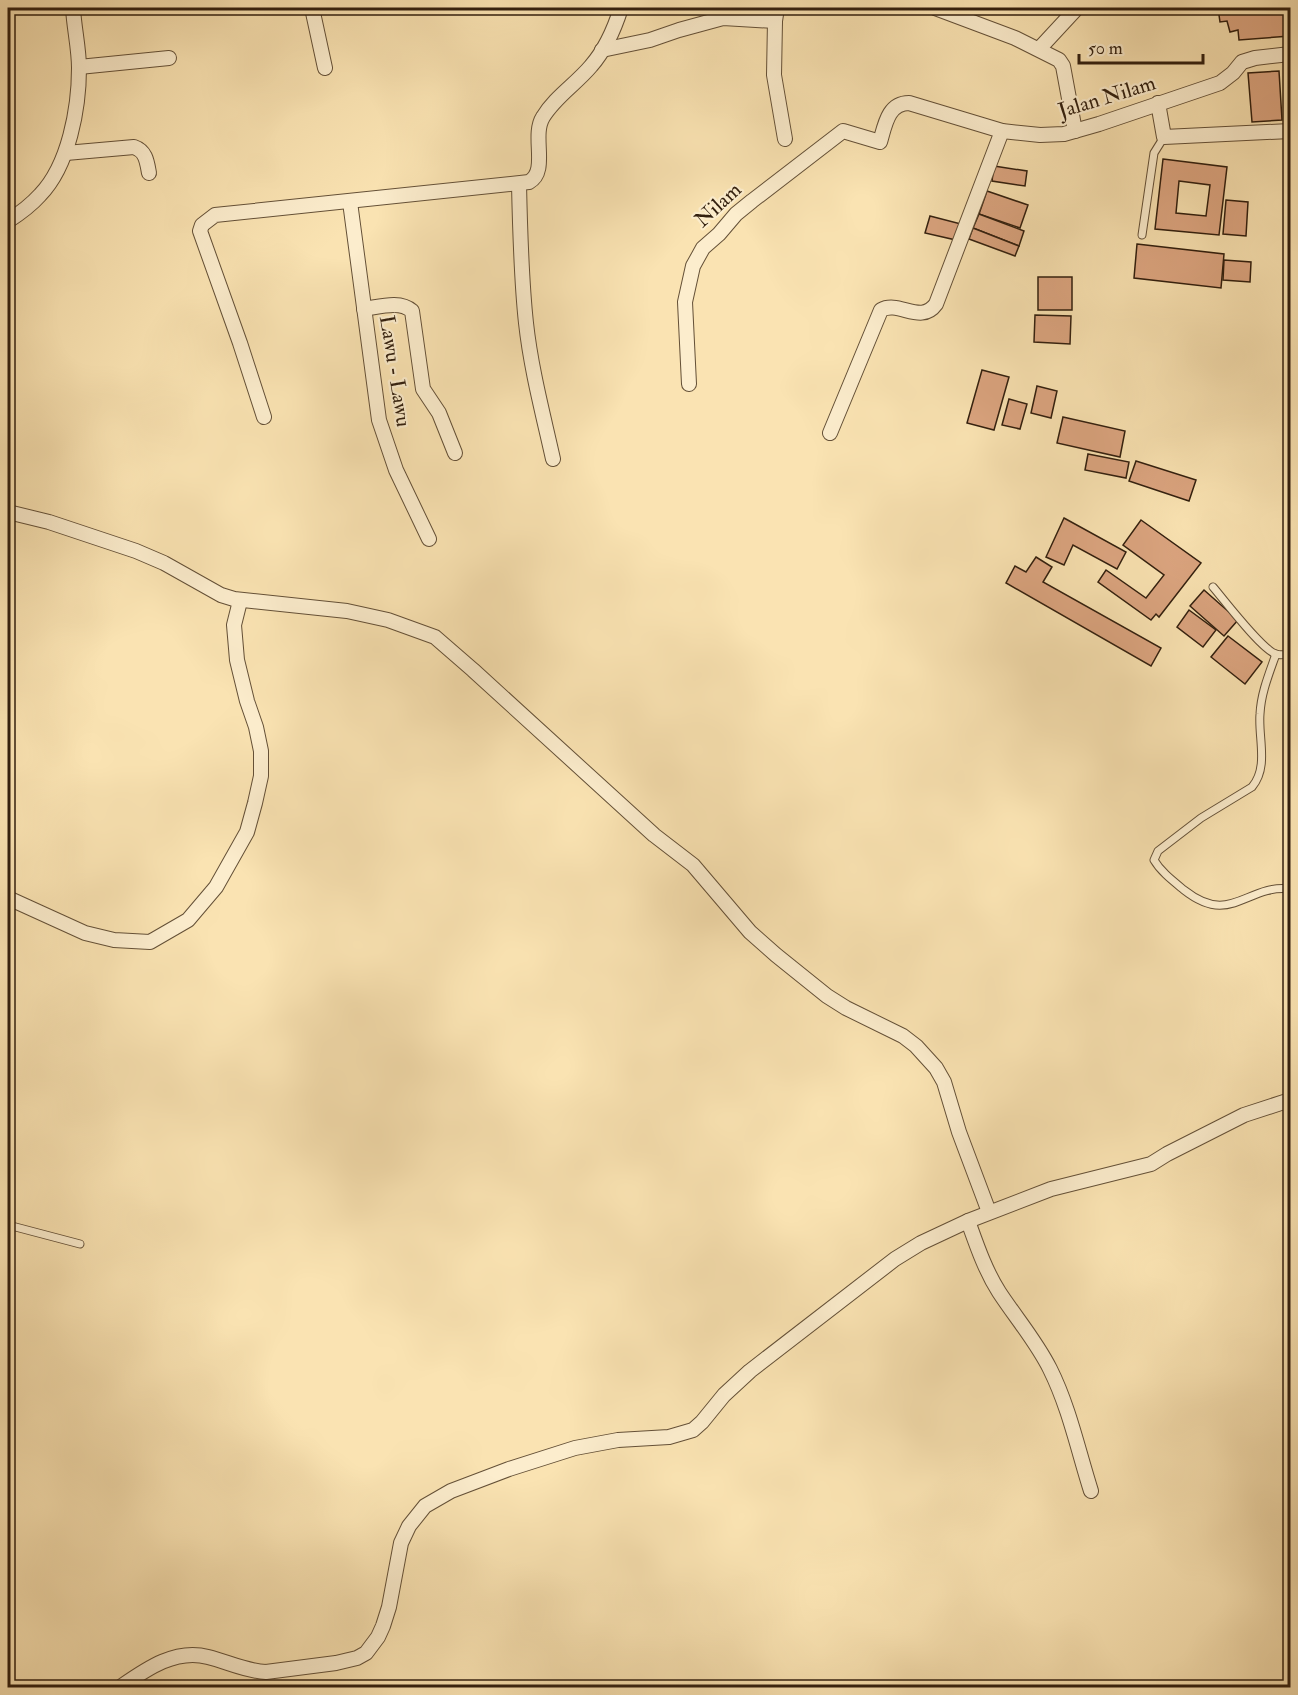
<svg xmlns="http://www.w3.org/2000/svg" width="1298" height="1695" font-family="'IM FELL Double Pica',serif">
  <rect width="100%" height="100%" fill="#fae3b2"/>
  <filter id="stains"><feTurbulence type="fractalNoise" baseFrequency=".00333" numOctaves="4"/><feColorMatrix values="0 0 0 0 .2 0 0 0 0 .09 0 0 0 0 .02 0 0 0 .5 -.17"/></filter>
  <radialGradient id="worn" r=".72"><stop offset=".6" stop-color="#630" stop-opacity="0"/><stop offset="1" stop-color="#630" stop-opacity=".3"/></radialGradient>
  <!-- building -->
  <g fill="#dca580" stroke="#321f0e" stroke-width="1.5" fill-rule="evenodd">
    <polygon points="1218,8 1290,8 1290,36 1239,40 1238,30 1230,32 1227,21 1220,22"/>
    <polygon points="1279,71 1282,120 1252,122 1248,73"/>
    <path d="M1163,159L1227,167L1219,235L1155,229ZM1179,181L1210,185L1206,216L1176,213Z"/>
    <polygon points="994,166 1027,171 1025,186 992,181"/>
    <polygon points="987,191 1028,205 1020,228 979,214"/>
    <polygon points="1226,200 1248,202 1246,236 1223,234"/>
    <polygon points="979,214 1024,231 1019,246 973,228"/>
    <polygon points="930,216 961,224 956,240 925,233"/>
    <polygon points="973,228 1019,246 1015,256 969,239"/>
    <polygon points="1137,244 1224,254 1221,288 1134,278"/>
    <polygon points="1224,260 1251,262 1250,282 1223,280"/>
    <rect x="1038" y="277" width="34" height="33"/>
    <polygon points="1035,315 1071,316 1070,344 1034,342"/>
    <polygon points="982,370 1009,377 994,430 967,423"/>
    <polygon points="1037,386 1057,391 1051,418 1031,413"/>
    <polygon points="1009,399 1027,404 1020,429 1002,425"/>
    <polygon points="1063,417 1125,431 1120,457 1057,443"/>
    <polygon points="1088,454 1129,462 1126,478 1085,470"/>
    <polygon points="1136,461 1196,480 1189,501 1129,481"/>
    <polygon points="1064,518 1126,552 1117,569 1073,545 1064,565 1046,557"/>
    <polygon points="1141,520 1201,563 1159,617 1156,614 1151,620 1098,582 1106,570 1146,598 1164,575 1123,545"/>
    <polygon points="1036,557 1052,567 1043,582 1161,648 1151,666 1006,583 1015,566 1026,572"/>
    <polygon points="1204,590 1238,620 1224,636 1190,606"/>
    <polygon points="1189,610 1216,630 1203,647 1177,627"/>
    <polygon points="1228,636 1262,662 1245,684 1211,657"/>
  </g>
  <g fill="none" stroke-linecap="round" stroke-linejoin="round">
    <defs>
      <g id="lane">
        <polyline points="1142,235 1154,153 1164,137"/>
        <path d="M1213,587C1225,601 1262,650 1276,654C1280,656 1286,654 1290,654"/>
        <path d="M1276,654C1269,674 1261,693 1260,714C1258,738 1269,767 1252,787L1201,818L1158,851L1154,860C1161,872 1173,881 1184,890C1231,927 1246,884 1290,889"/>
        <polyline points="8,1225 80,1244"/>
      </g>
      <g id="street">
        <polyline points="312,8 325,68"/>
        <polyline points="777,8 775,21 774,75 785,139"/>
        <polyline points="935,8 1015,38 1059,60 1063,66 1075,131"/>
        <polyline points="1039,49 1077,8"/>
        <polyline points="602,50 650,40 679,30 723,18 775,21"/>
        <polyline points="79,67 169,58"/>
        <polyline points="1158,103 1164,137 1290,131"/>
        <path d="M66,153L134,147C146,151 147,162 149,173"/>
        <path d="M519,184C520,230 521,277 526,323C531,369 543,414 553,459"/>
        <polyline points="350,202 379,420 396,470 429,539"/>
        <path d="M8,221C19,214 31,205 40,195C69,165 79,108 79,68C79,48 74,28 73,8"/>
        <path d="M364,309C379,307 400,300 412,311L423,389L439,413L455,453"/>
        <path d="M689,384L685,302L693,266L703,248L719,234L736,214L752,201L843,131L880,142C885,125 888,103 909,103L1002,131L1040,135L1064,134L1099,124L1220,83L1233,73L1242,62L1255,58L1290,54"/>
        <path d="M264,417L240,343L200,231L202,225L215,215L529,182C549,171 531,136 543,117C555,97 576,84 591,66C605,50 615,27 621,8"/>
        <path d="M830,433L881,310C899,300 921,325 936,304L1002,131"/>
        <polyline points="8,512 49,522 136,551 164,563 221,595 234,599 347,611 388,620 435,637 473,670 654,835 693,865 750,932 776,955 827,996 846,1008 903,1036 916,1046 936,1068 944,1082 959,1132 989,1212"/>
        <polyline points="8,898 85,933 114,940 150,942 188,920 216,887 247,832 255,803 261,776 261,751 256,727 247,701 237,660 234,625 240,601"/>
        <path d="M968,1221C977,1246 985,1270 999,1292C1016,1318 1036,1341 1050,1369C1069,1407 1078,1450 1091,1491"/>
        <path d="M119,1688C145,1670 175,1648 208,1657C228,1662 245,1671 266,1672L336,1663L357,1658L366,1653L378,1637L383,1626L389,1607L401,1543L409,1526L425,1506L451,1491L509,1469L575,1448L618,1440L669,1437L693,1430L702,1422L724,1395L750,1371L895,1259L921,1243L968,1221L1051,1189L1151,1164L1167,1154L1244,1115L1290,1100"/>
      </g>
    </defs>
    <!-- lane casing -->
    <use href="#lane" stroke="#645037" stroke-width="9"/>
    <!-- street casing -->
    <use href="#street" stroke="#645037" stroke-width="16"/>
    <!-- lane -->
    <use href="#lane" stroke="#fcedcd" stroke-width="7"/>
    <!-- street -->
    <use href="#street" stroke="#fcedcd" stroke-width="14"/>
  </g>
  <g text-anchor="middle" dominant-baseline="central" stroke-width="4.5" stroke-linejoin="round" paint-order="stroke">
    <!-- street labels -->
    <g font-size="21" fill="#321f0e" stroke="#fcedcd">
      <text transform="translate(1107 97) rotate(-17)">Jalan Nilam</text>
      <text transform="translate(718 205) rotate(-43)">Nilam</text>
      <text transform="translate(395 371) rotate(81)">Lawu - Lawu</text>
    </g>
  </g>
  <!-- margin -->
  <rect width="1298" height="1695" fill="none" stroke="#fae3b2" stroke-width="30"/>
  <rect x="9" y="9" width="1280" height="1677" fill="none" stroke="#321f0e" stroke-width="3"/>
  <rect x="15" y="15" width="1268" height="1665" fill="none" stroke="#321f0e" stroke-width="1.5"/>
  <!-- scale -->
  <path d="M1079 54v9h124v-9" fill="none" stroke="#321f0e" stroke-width="3"/>
  <text x="1088" y="54" font-size="18" fill="#321f0e" stroke="#fcedcd" stroke-width="4.5" paint-order="stroke">50 m</text>
  <rect width="100%" height="100%" filter="url(#stains)"/>
  <rect width="100%" height="100%" fill="url(#worn)"/>
</svg>
